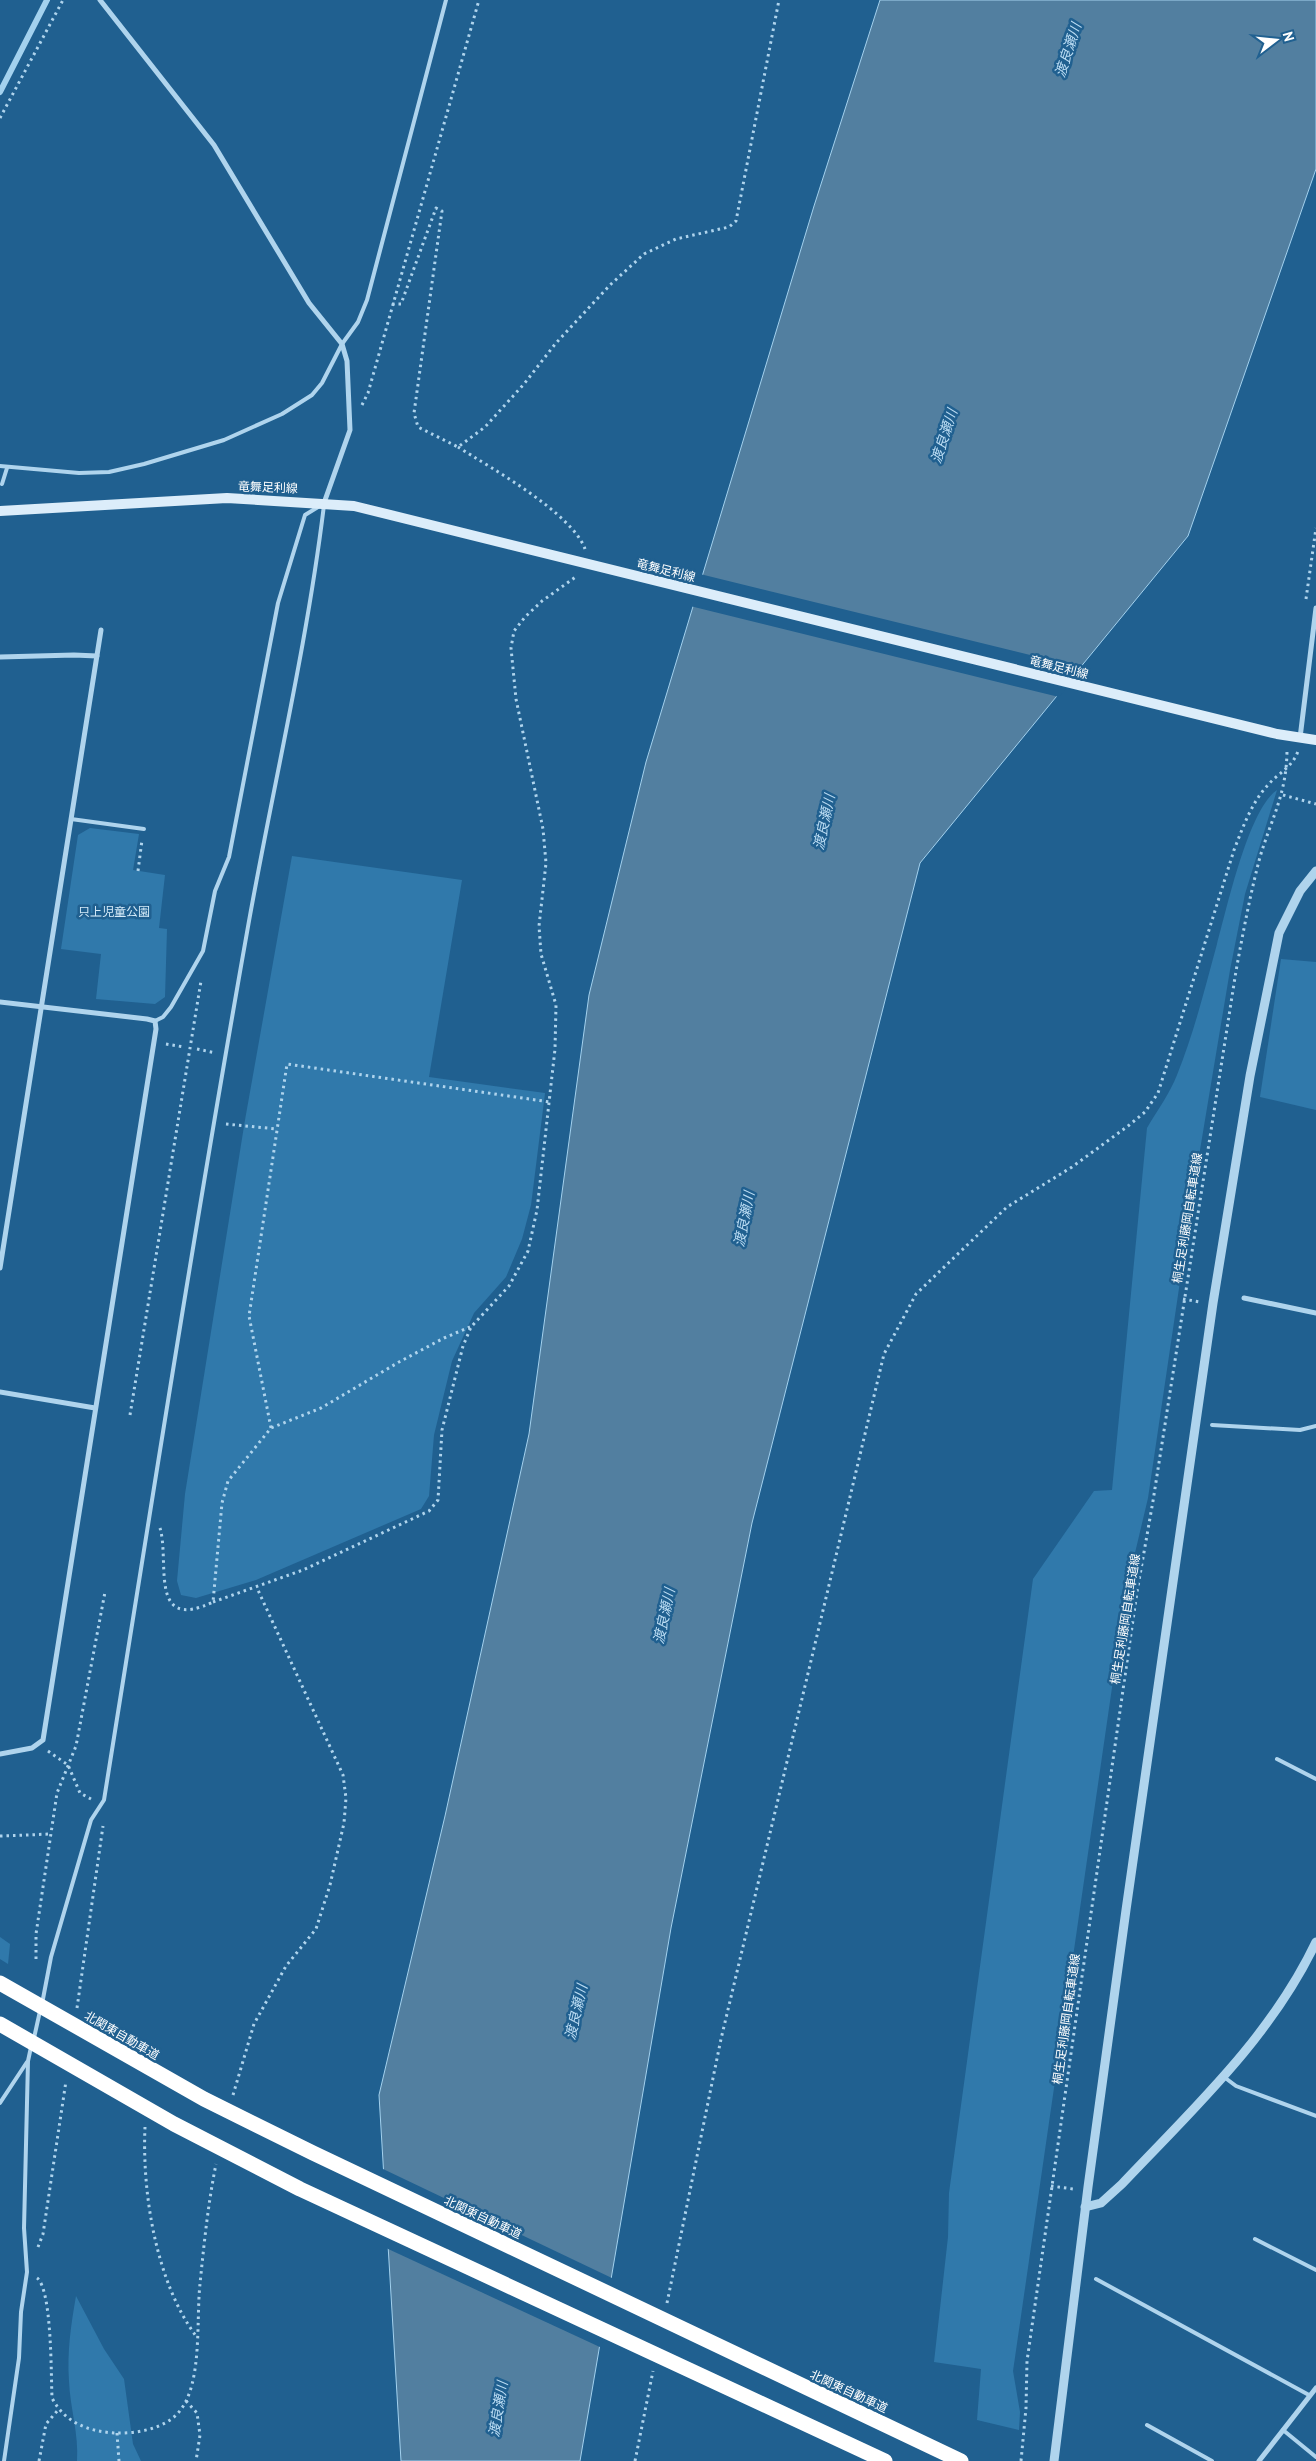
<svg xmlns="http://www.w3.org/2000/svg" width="1316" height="2461" font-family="'PT Sans','Noto Sans JP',sans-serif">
  <rect width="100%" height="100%" fill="#206090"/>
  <!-- green -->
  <g fill="#3079ab">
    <path d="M1277,790L1245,894L1230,970L1195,1180L1148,1498L1126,1591L1013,2371L1020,2412L1019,2430L977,2420L981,2369L934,2362L948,2237L949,2193L1033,1579L1094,1491L1112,1490L1147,1128C1157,1111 1170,1093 1177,1075C1194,1033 1205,988 1217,944C1227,909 1248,810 1277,790Z"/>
    <polygon points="90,828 139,834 133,870 165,875 159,928 167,929 165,997 155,1004 96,999 101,954 61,949 78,835"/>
    <polygon points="292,856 462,880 429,1077 545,1093 531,1205 522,1239 506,1277 474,1313 452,1361 434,1435 429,1496 421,1509 256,1580 196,1598 181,1595 177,1581 185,1494 245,1120"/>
    <polygon points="1281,959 1316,962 1316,1110 1260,1097"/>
    <polygon points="0,1937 10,1944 8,1964 0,1959"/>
    <path d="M76,2296L104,2349L124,2379L133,2444L141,2461H77C79,2434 70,2408 69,2381C67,2351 71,2325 76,2296Z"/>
  </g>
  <!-- water -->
  <polygon fill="#527fa0" stroke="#a3d1ee" points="880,0 1316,0 1316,169 1188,536 920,863 752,1523 671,1928 580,2461 401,2461 379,2095 445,1816 529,1434 589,995 646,762 814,206"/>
  <!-- pier -->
  <g fill="#206090">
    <polygon points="700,574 1083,668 1059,697 690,606"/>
    <polygon points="381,2168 614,2279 602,2348 386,2248"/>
  </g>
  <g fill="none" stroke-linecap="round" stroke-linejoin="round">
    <!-- stream -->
    <polyline stroke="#a3d1ee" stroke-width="6" points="0,92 47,0"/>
    <!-- path -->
    <g stroke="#afd4ed" stroke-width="3" stroke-dasharray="2.5 4" stroke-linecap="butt">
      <polyline points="0,118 63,0"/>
      <polyline points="392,304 401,304 436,208 442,211 414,413 418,427 458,447 485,427 524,384 556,343 610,285 644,254 676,239 729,227 736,221 779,0"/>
      <polyline points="362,405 368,393 479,0"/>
      <path d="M458,447C491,468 572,513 585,549"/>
      <polyline points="1306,599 1316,528"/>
      <polyline points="1283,795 1316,804"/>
      <polyline points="138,871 142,840"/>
      <polyline points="166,1044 184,1047"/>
      <polyline points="197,1049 216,1053"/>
      <polyline points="226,1124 277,1129"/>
      <polyline points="1183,1299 1200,1302"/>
      <polyline points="130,1415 201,981"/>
      <polyline points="271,1428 249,1316 287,1064 550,1102"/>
      <path d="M160,1528C170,1562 148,1633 213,1602L222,1503L228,1481L271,1428L321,1408L399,1362L444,1338L470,1327"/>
      <polyline points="213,1602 303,1570 429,1511 438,1500 442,1430 463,1346 471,1327 509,1286 528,1251 537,1210 555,1049 556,1005 541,954 539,926 546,863 543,829 516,699 511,648 514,631 525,617 542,601 577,576"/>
      <polyline points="48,1751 68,1765 80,1793 91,1799"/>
      <polyline points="0,1836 51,1834"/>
      <polyline points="36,1959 36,1934 57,1793 76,1746 105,1592"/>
      <polyline points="77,2008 103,1826"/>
      <polyline points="233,2095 254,2024 286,1966 316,1929 330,1885 344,1823 346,1798 343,1775 257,1588"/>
      <path d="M145,2127C142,2193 156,2282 196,2336"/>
      <polyline points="1051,2186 1073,2189"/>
      <polyline points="38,2247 43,2234 66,2081"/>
      <path d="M37,2278C52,2289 51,2376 52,2398C65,2423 88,2431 114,2433C135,2434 164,2429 178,2413C203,2386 196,2320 200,2284C204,2244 208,2204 216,2164"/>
      <path d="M667,2303L721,2039L884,1354L916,1294L1007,1207L1072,1167L1128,1126L1145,1112L1158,1093L1234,850C1243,827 1251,804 1267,786C1277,774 1293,767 1298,751"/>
      <polyline points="186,2401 197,2413 200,2435 196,2461"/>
      <polyline points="117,2433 119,2461"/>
      <polyline points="39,2461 46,2424 58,2410"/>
      <polyline points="635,2461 653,2371"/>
      <path d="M1021,2461L1026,2408L1027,2361L1137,1592L1153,1501L1236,971C1243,933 1250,895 1260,857C1272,817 1287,793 1287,749"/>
    </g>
    <!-- service -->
    <g stroke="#afd4ed" stroke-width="4">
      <polyline points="0,466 79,473 109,472 144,464 224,440 282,414 312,395 322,383 342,344 358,322 367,300 446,0"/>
      <polyline points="2,484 7,468"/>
      <polyline points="71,819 144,829"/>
      <polyline points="155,1021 163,1017 171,1007 203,951 215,891 229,857 278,603 305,515 318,507"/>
      <polyline points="1212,1425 1300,1430 1316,1426"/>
      <polyline points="1277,1759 1316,1779"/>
      <path d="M42,2004L51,1957L91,1820L104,1800C151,1507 197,1213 249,921C274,782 307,645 324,505"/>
      <polyline points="34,2038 40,2011"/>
      <polyline points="1224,2077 1236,2086 1316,2116"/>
      <polyline points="0,2103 27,2062"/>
      <polyline points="1255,2239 1316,2270"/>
      <polyline points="1096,2279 1309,2395"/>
      <polyline points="1147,2425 1212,2461"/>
      <polyline points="1283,2430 1316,2457"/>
      <polyline points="4,2461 19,2358 21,2312 27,2272 24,2228 28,2061 31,2047"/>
    </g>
    <!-- minor -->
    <g stroke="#afd4ed" stroke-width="5">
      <polyline points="100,0 214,145 309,303 342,344 347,361 350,430 324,503"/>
      <polyline points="0,657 74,655 97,656"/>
      <polyline points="1300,738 1316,608"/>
      <polyline points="0,1002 147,1019 155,1021 156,1029 43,1740 32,1748 0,1754"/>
      <polyline points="0,1268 101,630"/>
      <polyline points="1244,1298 1316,1313"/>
      <polyline points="0,1392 95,1408"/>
      <polyline points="1259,2461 1316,2388"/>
    </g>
    <!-- tertiary -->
    <g stroke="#afd4ed" stroke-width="9">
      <path d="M1085,2207L1101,2203L1122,2184C1193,2109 1271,2037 1316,1942"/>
      <polyline points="1054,2461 1088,2187 1126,1910 1213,1303 1250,1076 1279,933 1300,891 1316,871"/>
    </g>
    <!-- secondary -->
    <polyline stroke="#dcedfa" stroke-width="10" points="0,511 227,498 354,506 1277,734 1316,740"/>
    <!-- motorway -->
    <g stroke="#fff" stroke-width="15">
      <polyline points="0,1983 204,2099 313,2153 961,2461"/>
      <polyline points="0,2024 174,2124 300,2189 885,2461"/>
    </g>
  </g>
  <g text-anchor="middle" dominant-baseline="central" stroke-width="5" stroke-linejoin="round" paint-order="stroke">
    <!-- street labels -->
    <g font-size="12" fill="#fff" stroke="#206090">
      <text transform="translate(268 487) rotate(2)">竜舞足利線</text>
      <text transform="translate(666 570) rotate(14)">竜舞足利線</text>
      <text transform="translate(1059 667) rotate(14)">竜舞足利線</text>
      <text transform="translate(1187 1218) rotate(-81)">桐生足利藤岡自転車道線</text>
      <text transform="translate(1125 1619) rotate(-81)">桐生足利藤岡自転車道線</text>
      <text transform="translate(1066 2019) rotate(-82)">桐生足利藤岡自転車道線</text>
      <text transform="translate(122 2035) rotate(30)">北関東自動車道</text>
      <text transform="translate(483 2217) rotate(25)">北関東自動車道</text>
      <text transform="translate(849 2391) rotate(25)">北関東自動車道</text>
    </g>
    <!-- park labels -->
    <g font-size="12" fill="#d5ebf9" stroke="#206090">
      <text x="114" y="911">只上児童公園</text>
    </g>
    <!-- water labels -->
    <g font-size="14" font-style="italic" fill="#bcddf4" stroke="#206090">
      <text transform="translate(1068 50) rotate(-72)">渡良瀬川</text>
      <text transform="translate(944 436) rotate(-72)">渡良瀬川</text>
      <text transform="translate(824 822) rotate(-78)">渡良瀬川</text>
      <text transform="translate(744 1219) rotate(-79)">渡良瀬川</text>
      <text transform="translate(664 1616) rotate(-78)">渡良瀬川</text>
      <text transform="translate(576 2012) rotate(-77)">渡良瀬川</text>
      <text transform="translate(498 2409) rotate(-81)">渡良瀬川</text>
    </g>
  </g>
  <!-- north arrow -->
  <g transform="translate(1276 40) rotate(74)" stroke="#206090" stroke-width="4" paint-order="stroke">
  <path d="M0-4L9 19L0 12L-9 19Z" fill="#ffffff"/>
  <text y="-8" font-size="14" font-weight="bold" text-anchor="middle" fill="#ffffff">N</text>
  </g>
</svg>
